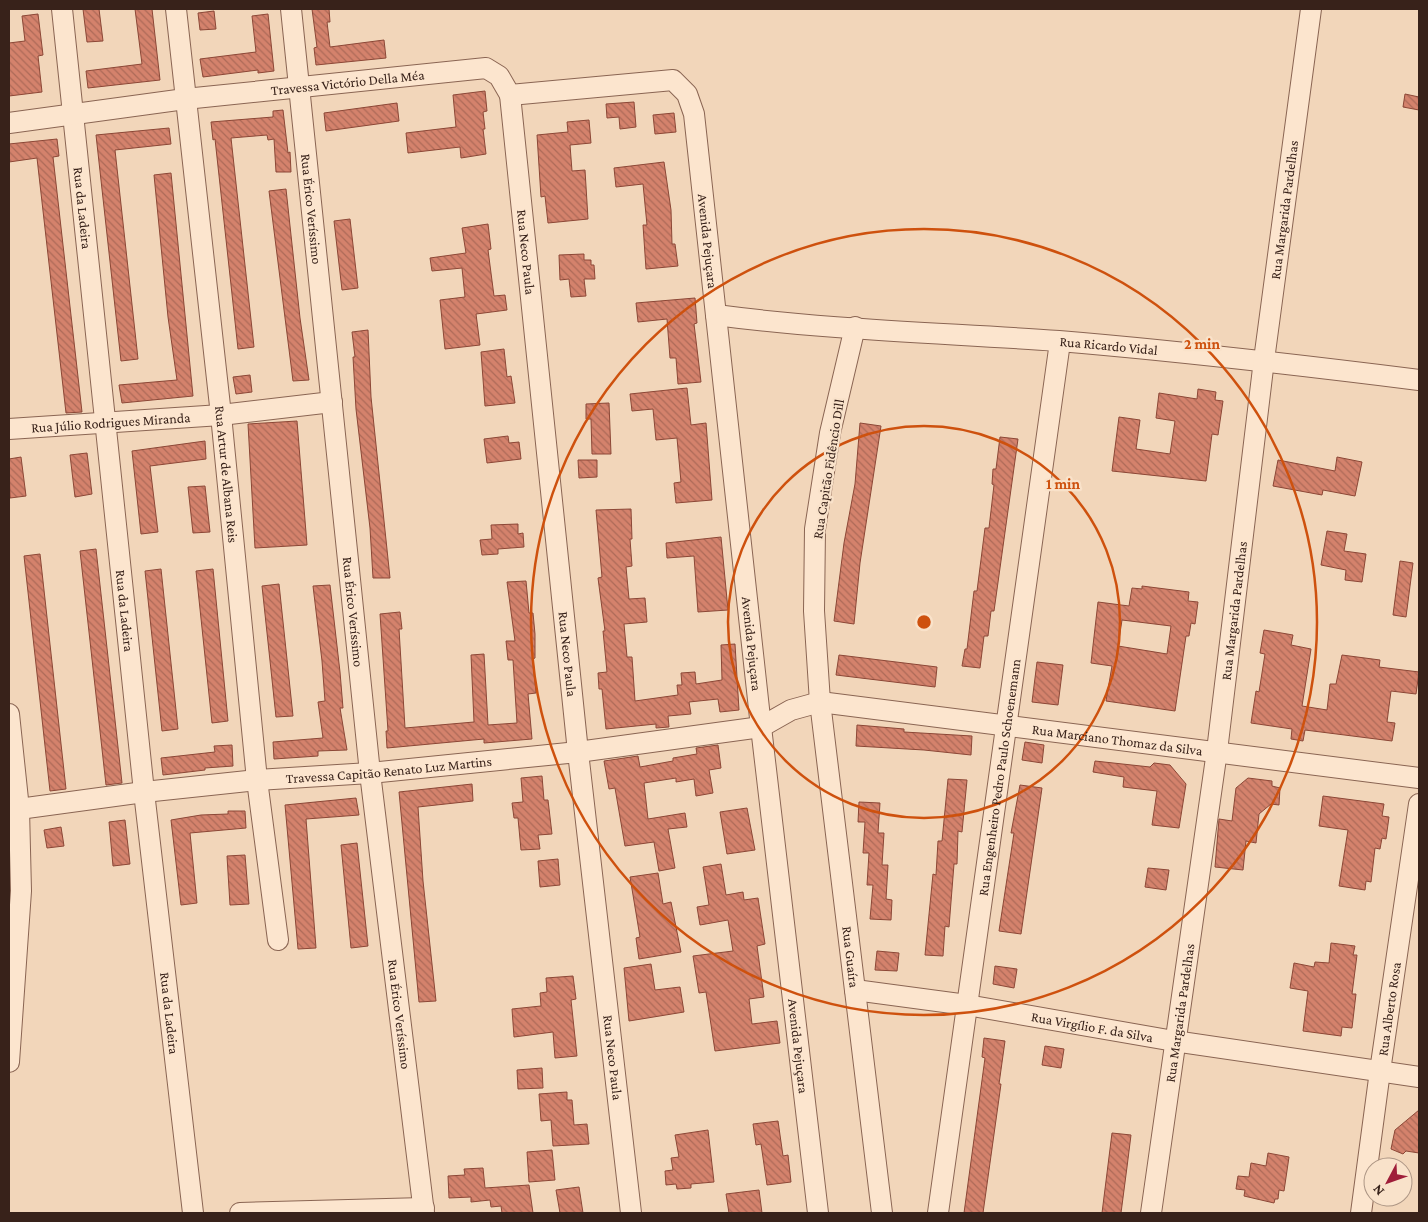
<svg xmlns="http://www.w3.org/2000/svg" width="1428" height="1222" font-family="'Crimson Pro',serif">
  <defs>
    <pattern id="building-back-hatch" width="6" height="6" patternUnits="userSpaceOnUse" patternTransform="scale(1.25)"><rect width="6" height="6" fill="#d4826c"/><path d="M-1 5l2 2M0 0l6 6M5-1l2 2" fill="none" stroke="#ad6a58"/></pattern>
  </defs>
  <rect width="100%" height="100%" fill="#f2d6ba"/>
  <!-- building -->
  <g fill="url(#building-back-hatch)" stroke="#8c4736" fill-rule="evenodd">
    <polygon points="83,9 99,9 103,41 87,42"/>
    <polygon points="135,9 152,9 160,80 88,88 86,71 142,64"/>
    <polygon points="312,9 329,9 330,22 327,22 330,47 384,40 386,58 316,65 314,48 317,47"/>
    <polygon points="214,11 216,29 200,30 198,13"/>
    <polygon points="38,14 43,55 38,56 42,92 9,96 9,43 25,41 22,16"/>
    <polygon points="268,14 274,71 258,73 258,70 203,77 200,59 256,52 252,16"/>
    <polygon points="485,91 487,111 483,112 485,129 483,129 486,154 461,158 460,147 408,153 406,133 456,127 453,95"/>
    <polygon points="1405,94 1419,97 1419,110 1403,107"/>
    <polygon points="634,102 636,127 620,129 619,117 607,118 606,104"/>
    <polygon points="397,103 399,121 326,131 324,113"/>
    <polygon points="283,110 288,153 290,152 291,172 276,172 274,139 268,140 267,135 231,138 254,347 238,349 215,139 213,140 211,122 273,117 273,111"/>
    <polygon points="674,113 676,132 655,134 653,115"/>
    <polygon points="589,120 591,143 570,145 572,171 585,170 588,219 548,223 545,196 541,197 537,135 568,132 567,122"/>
    <polygon points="169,128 171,144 115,150 138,359 121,361 96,135"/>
    <polygon points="57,139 59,156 53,157 82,412 66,413 37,158 9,162 9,144"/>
    <polygon points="664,162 671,210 672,244 675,244 678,266 646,269 643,225 647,225 643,184 616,187 614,168"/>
    <polygon points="171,173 193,396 122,403 119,385 177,380 168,317 154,175"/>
    <polygon points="286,189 300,318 309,380 293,381 269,191"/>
    <polygon points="350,219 358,288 342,290 334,221"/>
    <polygon points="488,224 491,249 488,250 494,296 505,295 507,310 476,314 480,345 445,349 440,300 465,297 462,268 432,271 430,258 466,253 462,228"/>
    <polygon points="584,254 584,260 591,260 591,265 594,265 595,279 584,279 586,296 571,297 569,279 560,280 559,255"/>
    <polygon points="695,298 697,323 694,324 701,382 678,384 676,358 670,358 667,319 638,322 636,303"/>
    <polygon points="368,330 371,397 390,578 373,578 370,528 356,409 353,357 355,357 352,332"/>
    <polygon points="504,349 507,377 511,376 515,403 485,406 481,352"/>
    <polygon points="250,375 252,392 236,394 233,377"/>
    <polygon points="687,388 691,425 706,423 712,500 676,503 674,483 681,482 677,438 656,440 653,409 632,411 630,394"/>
    <polygon points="1198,389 1216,392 1215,400 1223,401 1218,435 1212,434 1206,481 1112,471 1119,417 1140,420 1136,449 1170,454 1175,421 1156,418 1159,393 1197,399"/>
    <polygon points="609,403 611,454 592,454 591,419 586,419 586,404"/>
    <polygon points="297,421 307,545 255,548 248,424"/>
    <polygon points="860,423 881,426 860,563 854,624 834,621 844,543 855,484"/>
    <polygon points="508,436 509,443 519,442 521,459 487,463 484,439"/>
    <polygon points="1000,437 1018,439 994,611 991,611 988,636 984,636 980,668 962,666 965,649 967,649 974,591 977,591 985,528 989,528 994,485 992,484 993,469 996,469"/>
    <polygon points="205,441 206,459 150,466 158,532 141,534 132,451"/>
    <polygon points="87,453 92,494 75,497 70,455"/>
    <polygon points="21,457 26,496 10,498 9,459"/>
    <polygon points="1337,457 1362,462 1355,496 1323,490 1322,495 1273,486 1278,460 1335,471"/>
    <polygon points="578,460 597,460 597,477 579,478"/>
    <polygon points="205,486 210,532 193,533 188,487"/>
    <polygon points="631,509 632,539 630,539 632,566 626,567 629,599 645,598 647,622 624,624 627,657 632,657 635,701 678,695 677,685 682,685 681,673 695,672 696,684 722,680 721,645 735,644 739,710 720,712 718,699 689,702 691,714 668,716 669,727 656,728 656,724 606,729 602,689 599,689 598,673 607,672 603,631 605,631 598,578 602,577 596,510"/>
    <polygon points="518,524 518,534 523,533 524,547 498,549 498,554 482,555 480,540 492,539 491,525"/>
    <polygon points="1327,531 1347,534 1344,551 1366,554 1362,582 1345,580 1346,570 1321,565"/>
    <polygon points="721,537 728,610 698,612 694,556 667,558 666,543"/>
    <polygon points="96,549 122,783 106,785 80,551"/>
    <polygon points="40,554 66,789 50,791 24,556"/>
    <polygon points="1400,561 1413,563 1406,617 1393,615"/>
    <polygon points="161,569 178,729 162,731 145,571"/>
    <polygon points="213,569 228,721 212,723 196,571"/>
    <polygon points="526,581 529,613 533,613 535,634 535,658 533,659 536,693 528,694 532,739 484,743 484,739 387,748 386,731 388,731 380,614 400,612 402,629 399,629 405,728 474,722 471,655 484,654 488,725 517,723 513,660 508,660 506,641 515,641 507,582"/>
    <polygon points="279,584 293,716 276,717 262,586"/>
    <polygon points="330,585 340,672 343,708 340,708 347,750 318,751 318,756 274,759 273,742 323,738 318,702 325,701 322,661 313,586"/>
    <path d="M1142,586L1189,592L1188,601L1198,602L1195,624L1191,623L1189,636H1186L1175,711L1106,701L1112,666L1091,663L1098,602L1129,606L1132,588L1142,589ZM1122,620L1171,626L1167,654L1118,646Z"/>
    <polygon points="1264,630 1293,635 1291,645 1311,649 1302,706 1327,710 1330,684 1336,684 1342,655 1380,660 1379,667 1419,672 1416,694 1391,691 1387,722 1395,723 1392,741 1305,730 1303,741 1291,739 1292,729 1251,723 1256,691 1259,692 1265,654 1260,653"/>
    <polygon points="839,655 937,667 935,687 836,675"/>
    <polygon points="1037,662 1063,665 1058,705 1032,702"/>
    <polygon points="857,725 904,729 904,732 972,736 971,755 924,750 856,746"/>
    <polygon points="1025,742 1044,745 1042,763 1022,760"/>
    <polygon points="232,745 233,766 205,768 205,770 163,775 161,758 215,752 214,746"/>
    <polygon points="718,745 721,768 709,770 713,793 696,796 694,779 676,782 676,778 644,783 648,819 685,813 687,827 668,829 675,868 659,871 654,842 625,846 615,788 609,789 604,761 638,756 640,767 673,761 673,758 697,754 696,748"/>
    <polygon points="1095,761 1150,767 1154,763 1170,765 1186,784 1179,828 1152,825 1157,791 1123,787 1124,777 1093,772"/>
    <polygon points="542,776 544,800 548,800 552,834 538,835 540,849 521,850 518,818 514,818 512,803 523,802 521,778"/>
    <polygon points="1248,778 1272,781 1272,786 1280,788 1279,805 1271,804 1259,814 1256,843 1246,841 1243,870 1215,867 1219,819 1232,821 1236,788"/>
    <polygon points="948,779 967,780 962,832 958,831 957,864 954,864 949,927 945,926 943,956 925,955 933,874 936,875 938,841 942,841"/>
    <polygon points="472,784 473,801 418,807 423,881 436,1001 419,1002 399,792"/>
    <polygon points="1020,785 1042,788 1021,934 999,931 1014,833 1011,833"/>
    <polygon points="1323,796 1384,804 1382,816 1389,817 1386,839 1382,838 1380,849 1375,848 1371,882 1366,881 1365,890 1339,886 1348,830 1319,826"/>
    <polygon points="356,798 359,815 306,819 316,948 298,949 285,805"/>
    <polygon points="859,802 880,803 878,833 884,833 882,865 888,865 886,899 892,900 891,920 870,919 873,885 867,885 869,853 863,853 865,822 858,822"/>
    <polygon points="747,808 755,850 727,854 720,812"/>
    <polygon points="228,811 245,811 246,828 190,833 197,903 181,905 171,820 201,815 228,814"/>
    <polygon points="125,820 130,864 113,866 109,822"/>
    <polygon points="61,827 64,846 47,848 44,830"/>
    <polygon points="357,843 368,946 351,948 341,845"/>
    <polygon points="245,855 249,904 230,905 227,856"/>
    <polygon points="558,859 560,885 540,887 538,861"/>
    <polygon points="721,864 726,895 743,892 744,900 758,898 765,944 757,946 764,997 749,999 752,1024 777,1021 780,1043 715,1051 706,992 699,993 693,956 733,951 728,920 700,925 697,907 709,905 703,867"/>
    <polygon points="1148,868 1169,870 1166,890 1145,887"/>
    <polygon points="658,873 663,904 671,902 681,952 639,959 636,938 640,937 630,877"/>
    <polygon points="1331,943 1355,946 1353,955 1357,955 1352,994 1356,994 1352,1028 1342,1027 1341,1036 1303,1031 1308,991 1290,988 1294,963 1314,967 1315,962 1329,963"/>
    <polygon points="877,951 899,953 897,971 875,970"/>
    <polygon points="651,964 655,990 680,987 684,1012 629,1021 624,968"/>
    <polygon points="995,966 1017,969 1014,988 993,984"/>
    <polygon points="573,976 576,999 571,1000 577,1056 555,1058 553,1032 514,1037 512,1009 541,1006 540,993 547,992 546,978"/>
    <polygon points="984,1038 1005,1041 999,1084 1001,1084 983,1213 964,1213 985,1058 982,1057"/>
    <polygon points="1045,1046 1064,1049 1061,1068 1042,1065"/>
    <polygon points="542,1068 543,1088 518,1089 517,1070"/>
    <polygon points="567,1092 567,1100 572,1100 574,1125 587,1124 589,1144 553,1146 551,1120 541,1121 539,1094"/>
    <polygon points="1419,1110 1419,1153 1406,1151 1403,1154 1391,1149 1395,1130"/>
    <polygon points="778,1121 783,1156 788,1155 791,1182 767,1185 761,1144 756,1145 753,1124"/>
    <polygon points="708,1130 714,1182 691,1184 691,1188 677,1189 676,1184 666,1185 665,1171 673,1170 671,1158 679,1157 675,1135"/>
    <polygon points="1112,1133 1131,1135 1127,1167 1121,1213 1102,1213"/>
    <polygon points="552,1150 555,1180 529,1182 527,1152"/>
    <polygon points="1268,1153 1289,1157 1284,1191 1279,1190 1278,1199 1275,1199 1274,1203 1244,1196 1245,1190 1236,1189 1238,1176 1249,1177 1251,1163 1266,1166"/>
    <polygon points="483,1168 485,1188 529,1185 533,1213 502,1213 501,1206 491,1207 490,1200 471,1202 471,1197 449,1198 448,1176 465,1175 464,1169"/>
    <polygon points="579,1187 583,1213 560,1213 556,1190"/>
    <polygon points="759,1190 762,1213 729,1213 726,1194"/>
  </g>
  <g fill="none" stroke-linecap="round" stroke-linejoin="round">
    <defs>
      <g id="minor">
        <path id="s1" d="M62,9L144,792L193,1213"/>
        <path id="s2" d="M176,9L221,415L257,780L278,940"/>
        <path id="s3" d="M291,9L370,773L424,1213"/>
        <path id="s4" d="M510,95L578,752L631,1213"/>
        <path id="s5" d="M9,123L185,99L486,68L499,76L510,95L673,80L687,94L694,114L761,727L818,1213"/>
        <path id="s6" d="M716,315C829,330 945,333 1059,341C1179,351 1299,365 1419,380"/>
        <path id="s7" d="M855,327L830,433L815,529L814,611L820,702L882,1213"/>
        <path id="s8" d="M9,429L221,415L332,402"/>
        <polyline points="9,714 19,809 21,891 9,1062"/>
        <path id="s9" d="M19,809L144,792L257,780L370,773L578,752L761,727L791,710L820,702L1419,778"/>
        <path id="s10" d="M855,990L967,1005L1174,1041L1419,1077"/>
        <polyline points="240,1213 424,1208"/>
        <path id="s11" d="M938,1213L1060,342"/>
        <path id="s12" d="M1151,1213L1217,751L1264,360L1311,9"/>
        <path id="s13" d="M1361,1213L1380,1071L1419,804"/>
      </g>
    </defs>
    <!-- minor casing -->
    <use href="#minor" stroke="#8a6553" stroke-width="22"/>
    <!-- minor -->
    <use href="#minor" stroke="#fce5ce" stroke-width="20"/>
  </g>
  <!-- distance rings -->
  <g fill="none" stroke="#ce510e" stroke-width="2.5">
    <circle cx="924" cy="622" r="196"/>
    <circle cx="924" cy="622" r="393"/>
  </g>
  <g text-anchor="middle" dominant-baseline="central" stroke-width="4.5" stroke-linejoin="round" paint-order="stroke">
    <!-- street labels -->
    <g font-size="14" fill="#38221a" stroke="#f9e2ca">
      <text stroke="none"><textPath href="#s5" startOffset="341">Travessa Victório Della Méa</textPath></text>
      <text stroke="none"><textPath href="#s1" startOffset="200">Rua da Ladeira</textPath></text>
      <text stroke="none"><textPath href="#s3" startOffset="201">Rua Érico Veríssimo</textPath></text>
      <text stroke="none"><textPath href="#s12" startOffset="1012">Rua Margarida Pardelhas</textPath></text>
      <text stroke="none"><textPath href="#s5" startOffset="850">Avenida Pejuçara</textPath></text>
      <text stroke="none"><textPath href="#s4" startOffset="158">Rua Neco Paula</textPath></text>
      <text stroke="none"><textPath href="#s6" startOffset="394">Rua Ricardo Vidal</textPath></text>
      <text stroke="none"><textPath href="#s8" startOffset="102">Rua Júlio Rodrigues Miranda</textPath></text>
      <text transform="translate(828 469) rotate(-81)">Rua Capitão Fidêncio Dill</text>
      <text stroke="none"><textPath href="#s2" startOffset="468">Rua Artur de Albana Reis</textPath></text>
      <text stroke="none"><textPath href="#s1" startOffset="605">Rua da Ladeira</textPath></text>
      <text stroke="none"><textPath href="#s3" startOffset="606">Rua Érico Veríssimo</textPath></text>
      <text stroke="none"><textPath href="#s12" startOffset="608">Rua Margarida Pardelhas</textPath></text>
      <text stroke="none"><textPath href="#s5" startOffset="1255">Avenida Pejuçara</textPath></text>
      <text stroke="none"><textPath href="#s4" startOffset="562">Rua Neco Paula</textPath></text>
      <text stroke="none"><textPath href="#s9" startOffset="1111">Rua Marciano Thomaz da Silva</textPath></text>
      <text stroke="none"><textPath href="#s9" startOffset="372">Travessa Capitão Renato Luz Martins</textPath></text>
      <text stroke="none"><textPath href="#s11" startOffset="440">Rua Engenheiro Pedro Paulo Schoenemann</textPath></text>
      <text stroke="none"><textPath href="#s7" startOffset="636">Rua Guaíra</textPath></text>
      <text stroke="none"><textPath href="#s13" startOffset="206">Rua Alberto Rosa</textPath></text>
      <text stroke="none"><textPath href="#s12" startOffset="202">Rua Margarida Pardelhas</textPath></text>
      <text stroke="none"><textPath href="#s1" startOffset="1010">Rua da Ladeira</textPath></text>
      <text stroke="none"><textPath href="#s3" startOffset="1011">Rua Érico Veríssimo</textPath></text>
      <text stroke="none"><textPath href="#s10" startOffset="240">Rua Virgílio F. da Silva</textPath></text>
      <text stroke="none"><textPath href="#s5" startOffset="1660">Avenida Pejuçara</textPath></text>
      <text stroke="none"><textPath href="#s4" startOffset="968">Rua Neco Paula</textPath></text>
    </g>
  </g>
  <circle cx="924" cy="622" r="8" fill="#ce510e" stroke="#f9e2ca" stroke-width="2.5"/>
  <g font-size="15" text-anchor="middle" font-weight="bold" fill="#ce510e" stroke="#f9e2ca" stroke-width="4.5" stroke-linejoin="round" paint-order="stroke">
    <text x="1202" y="349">2 min</text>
    <text x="1063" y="489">1 min</text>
  </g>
  <!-- border -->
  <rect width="1428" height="1222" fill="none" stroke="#38221a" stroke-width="20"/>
  <!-- north arrow -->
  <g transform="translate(1388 1182) rotate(229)"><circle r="24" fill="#f9e2ca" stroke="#ac9584"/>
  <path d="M0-4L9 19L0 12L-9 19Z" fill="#9f1d39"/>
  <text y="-8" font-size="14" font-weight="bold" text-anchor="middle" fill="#38221a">N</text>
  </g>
</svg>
